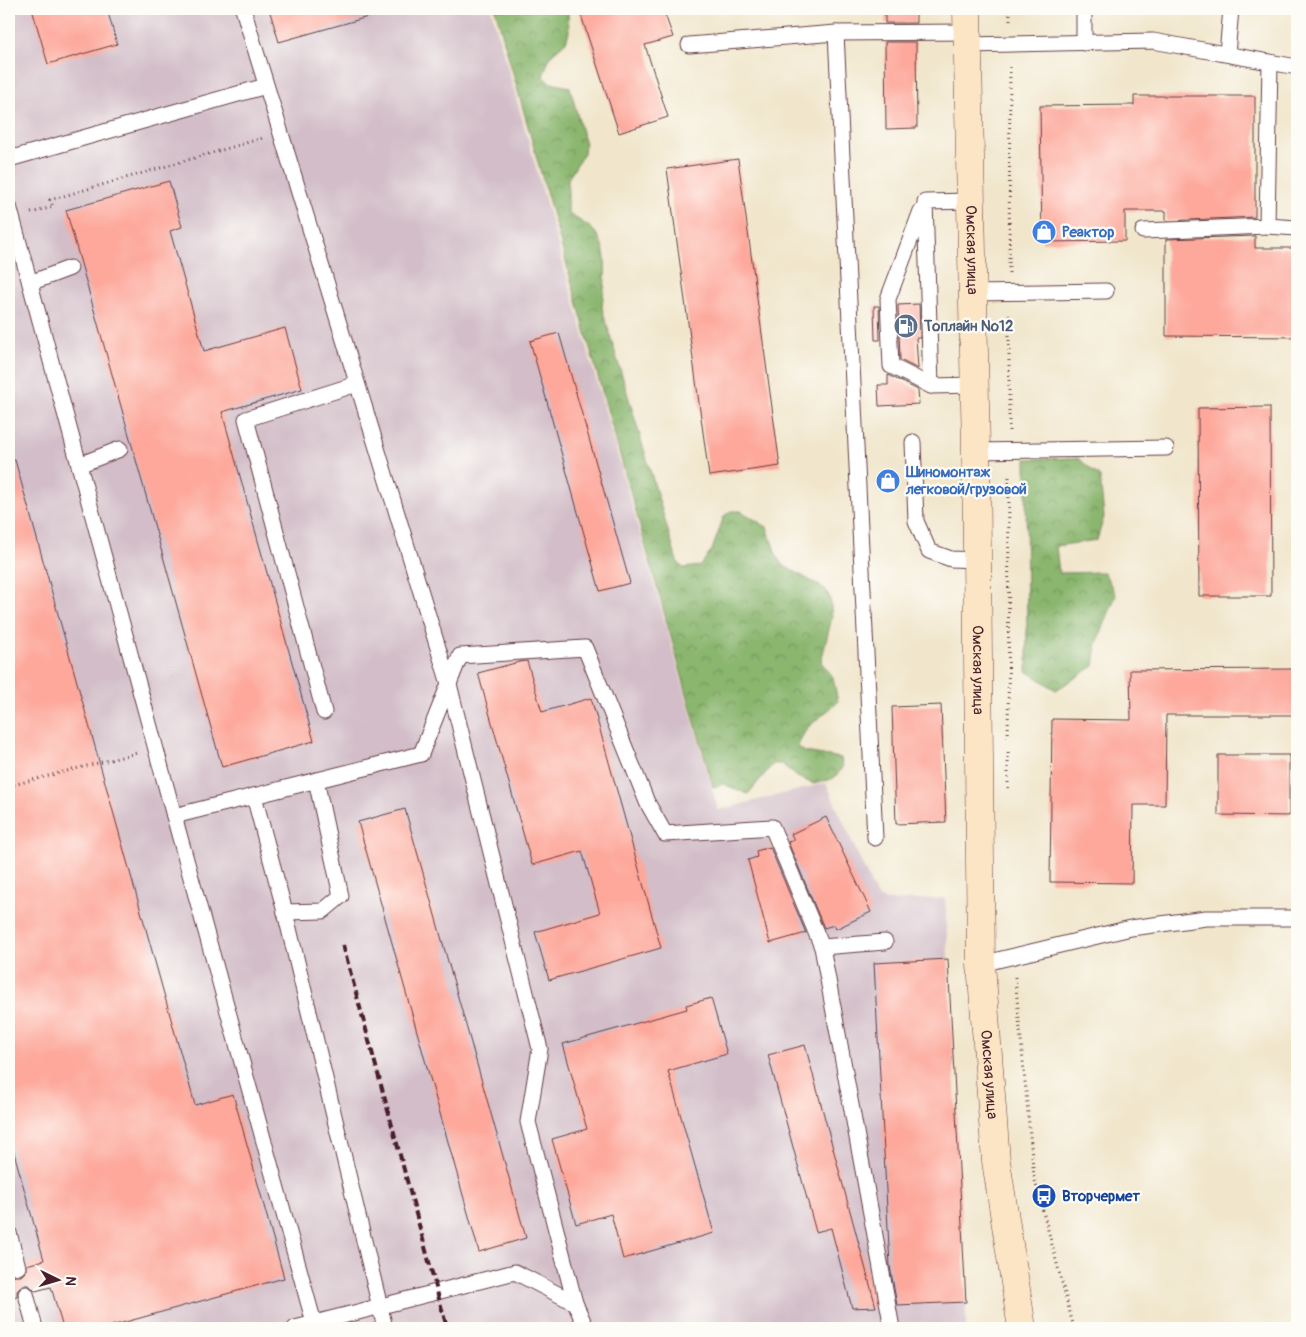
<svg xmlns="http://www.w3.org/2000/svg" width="1306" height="1337" font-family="Pangolin,sans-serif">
  <defs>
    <pattern id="forest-crowns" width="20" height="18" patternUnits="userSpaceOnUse" patternTransform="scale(1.25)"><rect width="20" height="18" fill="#8ab66e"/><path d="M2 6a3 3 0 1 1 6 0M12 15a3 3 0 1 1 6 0" fill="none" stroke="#73935b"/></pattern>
  </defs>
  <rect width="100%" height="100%" fill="#fdfcf7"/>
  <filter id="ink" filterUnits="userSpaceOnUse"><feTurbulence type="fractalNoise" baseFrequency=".02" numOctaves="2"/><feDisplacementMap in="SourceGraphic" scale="10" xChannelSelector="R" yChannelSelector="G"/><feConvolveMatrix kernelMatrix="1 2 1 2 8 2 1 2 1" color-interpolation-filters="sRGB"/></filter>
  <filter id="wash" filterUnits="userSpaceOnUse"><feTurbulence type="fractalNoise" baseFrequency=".0096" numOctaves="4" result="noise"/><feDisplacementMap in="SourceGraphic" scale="20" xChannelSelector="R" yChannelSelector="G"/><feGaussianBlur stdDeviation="1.12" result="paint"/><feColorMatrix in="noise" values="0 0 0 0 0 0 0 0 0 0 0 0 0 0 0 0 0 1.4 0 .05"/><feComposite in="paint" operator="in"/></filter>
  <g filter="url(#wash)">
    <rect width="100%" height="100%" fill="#f1e6cc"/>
    <!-- industrial -->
    <polygon fill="#d2bdc8" points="9,9 491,9 718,810 826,783 876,895 886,901 945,898 966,1302 966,1328 9,1328"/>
    <!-- forest -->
    <g fill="url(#forest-crowns)" stroke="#6a6a4c">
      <path d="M495,9H567L568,11L569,32L566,42L550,56L543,76L551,83L570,87L585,144L584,153L568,179V213C576,219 587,224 594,231C612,253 604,282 602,308L677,561L683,568L700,566L712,550L724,516L731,511H741L767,527L777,557L783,565L825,589L830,598L832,617L821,662L833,677L838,702L807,728L797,746L805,752L841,758L843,768L834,778L814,784L797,777L782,764H773L748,794L723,784L713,787Z"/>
      <polygon points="1078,458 1100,477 1104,517 1097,540 1056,546 1059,573 1104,572 1116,595 1097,643 1094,666 1056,690 1027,671 1026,459"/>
    </g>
    <g id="blocks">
      <!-- building -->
      <g fill="#fda89b">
        <polygon points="32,9 107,9 117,44 48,64"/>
        <polygon points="269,9 374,9 375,15 279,42"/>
        <polygon points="579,9 633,9 635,15 656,9 663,9 673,37 645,45 668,117 619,133"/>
        <rect x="885" y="9" width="31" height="14"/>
        <polygon points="885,42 916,42 917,128 886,129"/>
        <polygon points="1134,96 1255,96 1255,217 1166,221 1166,211 1125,211 1125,241 1042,242 1040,106 1134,105"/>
        <polygon points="738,159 780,466 709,476 667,169"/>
        <polygon points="169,181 182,227 170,231 204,351 285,328 302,389 222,412 314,741 222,767 66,210"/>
        <polygon points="1255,236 1255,248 1297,248 1297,337 1166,336 1166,239"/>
        <polygon points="919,304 920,338 916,338 918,369 900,360 898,305"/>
        <polygon points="874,306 879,306 880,340 875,340"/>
        <polygon points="559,333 630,583 600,591 530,341"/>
        <polygon points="888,375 918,390 919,404 879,406 878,385 888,385"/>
        <polygon points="1270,407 1271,596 1199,596 1198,408"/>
        <polygon points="15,460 195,1105 233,1094 284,1278 104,1328 63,1328 51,1287 35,1291 29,1285 23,1285 17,1291 17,1296 9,1299 9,1270 15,1276 21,1276 27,1270 27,1265 44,1260 9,1135 9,461"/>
        <polygon points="527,661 542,712 591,698 661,948 549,980 535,932 600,913 582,851 532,865 478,673 519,662"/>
        <polygon points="1297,669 1297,715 1166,715 1165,805 1133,805 1132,883 1050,882 1052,719 1131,720 1130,670"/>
        <polygon points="941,705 946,822 896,824 892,707"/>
        <polygon points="1218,755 1289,755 1289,816 1218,815"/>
        <polygon points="405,809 526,1238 479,1252 358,822"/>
        <polygon points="826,817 871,912 836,929 834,925 824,928 788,842 794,840 791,834"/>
        <polygon points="770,847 806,933 770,943 748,860 757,857 756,851"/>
        <polygon points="948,959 966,1302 897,1305 890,1266 874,963"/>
        <polygon points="711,998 727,1054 668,1071 714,1233 623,1259 611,1214 576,1224 552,1139 587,1129 563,1044 687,1009 686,1005"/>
        <polygon points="805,1045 876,1307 852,1308 831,1228 816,1232 768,1055"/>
      </g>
    </g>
  </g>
  <g filter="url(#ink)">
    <use href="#blocks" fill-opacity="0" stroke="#633d43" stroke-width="1"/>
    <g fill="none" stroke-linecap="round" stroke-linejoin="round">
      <defs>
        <g id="lane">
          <polyline points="243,9 449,684 540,1049 528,1122 575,1303"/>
          <polyline points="1084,9 1084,43"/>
          <polyline points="836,33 875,838"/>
          <polyline points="689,45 836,33 967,32"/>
          <polyline points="968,45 1153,41 1297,67"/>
          <polyline points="1227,54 1231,9"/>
          <polyline points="9,159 266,86"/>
          <polyline points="971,201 925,202 931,386 975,385"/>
          <polyline points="9,206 174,816"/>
          <polyline points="921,211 888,299 891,366 931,386"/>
          <polyline points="1267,226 1297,228"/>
          <polyline points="1143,231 1267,226 1270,62"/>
          <polyline points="30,283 70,268"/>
          <polyline points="973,293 1106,291"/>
          <polyline points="913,442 916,521 929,551 951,559 977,560"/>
          <polyline points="976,451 1166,448"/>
          <polyline points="79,465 120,449"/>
          <polyline points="324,712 246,419 357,384"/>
          <polyline points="254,796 285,912 323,911 341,896 316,780"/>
          <polyline points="285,912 385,1328"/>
          <polyline points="885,942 822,947 892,1328"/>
          <polyline points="981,964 1131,928 1206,918 1297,918"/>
          <polyline points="9,1233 18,1267"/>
          <polyline points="26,1294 35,1328"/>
          <polyline points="314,1323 174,816 421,754 460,656 585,648 647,802 665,834 772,827 822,947"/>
          <polyline points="295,1328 515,1272 575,1303 586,1328"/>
        </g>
        <g id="secondary">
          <path id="s1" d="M967,9L976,451L981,964L996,1161L1022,1328"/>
        </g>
      </defs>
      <!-- lane casing -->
      <use href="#lane" stroke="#633d43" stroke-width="17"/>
      <!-- secondary casing -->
      <use href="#secondary" stroke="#633d43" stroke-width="29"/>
      <!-- path -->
      <g stroke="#633d43" stroke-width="3" stroke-dasharray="1 4" stroke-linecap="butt">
        <polyline points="1010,9 1010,23"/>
        <polyline points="31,213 53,207 50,200 263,138"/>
        <polyline points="1009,273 1010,64"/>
        <polyline points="1009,431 1009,312"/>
        <polyline points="9,786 137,753"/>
        <polyline points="1008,788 1009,469"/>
        <polyline points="1015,977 1034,1177 1074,1328"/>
      </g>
      <!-- lane -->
      <use href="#lane" stroke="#fff" stroke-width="15"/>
      <!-- secondary -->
      <use href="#secondary" stroke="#fce5c4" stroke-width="28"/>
      <!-- rail -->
      <polyline stroke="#4a1f2b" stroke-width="4" stroke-dasharray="8 4" stroke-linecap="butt" points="343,945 447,1328"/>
    </g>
  </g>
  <!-- icons -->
  <defs>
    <symbol id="shop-disc" viewBox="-11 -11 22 22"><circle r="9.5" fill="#3f7fe0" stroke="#fdfcf7"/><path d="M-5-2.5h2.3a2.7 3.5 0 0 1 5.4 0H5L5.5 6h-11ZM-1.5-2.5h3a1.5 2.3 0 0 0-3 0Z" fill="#fff"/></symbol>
    <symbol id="fuel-disc" viewBox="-11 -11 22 22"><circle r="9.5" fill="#5c6f8a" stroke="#fdfcf7"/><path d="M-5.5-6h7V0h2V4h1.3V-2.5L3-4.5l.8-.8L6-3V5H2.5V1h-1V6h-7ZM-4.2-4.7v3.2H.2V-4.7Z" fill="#fff"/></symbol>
    <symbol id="bus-disc" viewBox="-11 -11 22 22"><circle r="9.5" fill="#1a4fb4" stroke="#fdfcf7"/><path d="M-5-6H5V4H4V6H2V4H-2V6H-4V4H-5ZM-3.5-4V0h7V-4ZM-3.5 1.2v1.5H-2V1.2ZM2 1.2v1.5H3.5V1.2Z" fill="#fff"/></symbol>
  </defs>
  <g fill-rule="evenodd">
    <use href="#shop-disc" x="1030" y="218" width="28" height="28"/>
    <use href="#fuel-disc" x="892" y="312" width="28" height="28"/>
    <use href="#shop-disc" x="874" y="467" width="28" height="28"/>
    <use href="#bus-disc" x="1030" y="1182" width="28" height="28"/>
  </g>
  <g text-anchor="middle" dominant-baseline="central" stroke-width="4.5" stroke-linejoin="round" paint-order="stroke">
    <!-- shop labels -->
    <g font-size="15" font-weight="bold" fill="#366cbe" stroke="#fdfcf7" text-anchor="start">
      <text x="1062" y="232">Реактор</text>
      <text x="906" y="472">Шиномонтаж<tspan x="906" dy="17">легковой/грузовой</tspan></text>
    </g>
    <!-- street labels -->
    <g font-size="15" fill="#4a1f2b" stroke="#fdfcf7">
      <text stroke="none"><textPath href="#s1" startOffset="241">Омская улица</textPath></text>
      <text stroke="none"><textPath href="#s1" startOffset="661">Омская улица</textPath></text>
      <text stroke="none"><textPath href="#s1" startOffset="1066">Омская улица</textPath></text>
    </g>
    <!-- service labels -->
    <g font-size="15" font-weight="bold" fill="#4e5e75" stroke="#fdfcf7" text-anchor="start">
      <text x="924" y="326">Топлайн №12</text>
    </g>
    <!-- transit labels -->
    <g font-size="15" font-weight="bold" fill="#164399" stroke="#fdfcf7" text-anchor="start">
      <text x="1062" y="1196">Вторчермет</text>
    </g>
  </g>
  <!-- margin -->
  <rect width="1306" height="1337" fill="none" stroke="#fdfcf7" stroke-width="30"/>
  <!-- north arrow -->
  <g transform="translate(58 1280) rotate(95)" stroke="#fdfcf7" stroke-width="4" paint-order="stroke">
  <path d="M0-4L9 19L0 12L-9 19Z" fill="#4a1f2b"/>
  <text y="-8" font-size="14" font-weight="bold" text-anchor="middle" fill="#4a1f2b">N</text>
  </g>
</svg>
